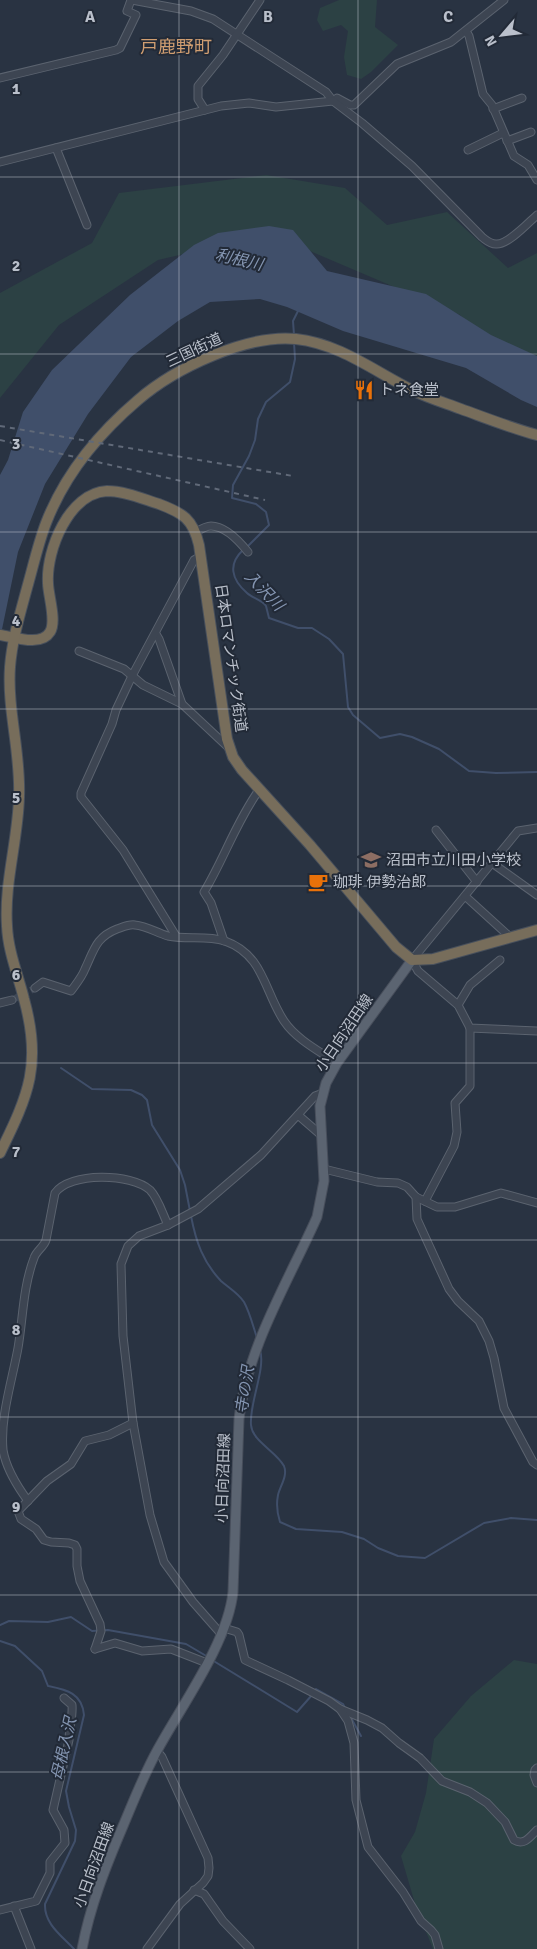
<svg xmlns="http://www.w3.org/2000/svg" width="537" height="1949" font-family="Signika,'Noto Sans JP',sans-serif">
  <rect width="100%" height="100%" fill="#293342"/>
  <!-- green -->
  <g fill="#2c4144">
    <polygon points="339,0 377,0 375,27 398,45 371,72 361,79 347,75 344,57 348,31 341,25 323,31 317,20 320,8"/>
    <polygon points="266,175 345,188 387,225 447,212 508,268 537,253 537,361 498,354 460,315 270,234 158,260 59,325 0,398 0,293 92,243 119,193"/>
    <polygon points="514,1660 537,1664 537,1949 433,1949 416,1907 401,1856 415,1832 426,1793 434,1739 471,1696"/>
  </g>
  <!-- water -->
  <polygon fill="#404f6a" points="269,226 293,230 327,271 426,294 491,335 537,356 537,407 521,400 466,368 343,331 287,307 260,299 210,302 178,321 131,357 88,414 45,484 18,552 0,639 0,475 8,460 23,412 52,370 130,295 194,245 218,233"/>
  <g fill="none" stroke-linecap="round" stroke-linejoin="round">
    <!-- stream -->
    <g stroke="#404f6a" stroke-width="2">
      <polyline points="294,335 293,321 298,311"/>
      <polyline points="247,547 269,525 266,512 256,504 232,498 233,485 249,456 255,440 258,419 266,402 290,382 295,359 294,342"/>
      <path d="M243,550C228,564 231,579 247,593C252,598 262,600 266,606C267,610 268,614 269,618L298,628H312L329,639L343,654L348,707L353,715L380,738L400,734L412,737L439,749L469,771L496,773L537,772"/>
      <polyline points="61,1068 92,1089 131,1090 142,1095 147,1100 152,1125 180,1170 185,1185 190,1211"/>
      <path d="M191,1216C196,1242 203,1262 221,1281C229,1288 238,1293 244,1302C250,1313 253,1326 257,1338"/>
      <path d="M260,1350C266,1369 249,1403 251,1425C252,1441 277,1452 284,1466C288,1476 280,1486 278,1495C276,1505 277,1513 280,1522L296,1529L342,1532L364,1539L378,1548L398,1556L425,1558L484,1523L511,1518L537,1520"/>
      <polyline points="0,1625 9,1621 48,1622 71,1617 92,1631 108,1630 186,1644 208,1657"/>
      <path d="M0,1641L15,1646L42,1671L48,1686C67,1690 82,1693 84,1715L66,1791L69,1807L76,1830L75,1841L45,1904C44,1924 62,1936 74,1949"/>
      <polyline points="212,1660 297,1712 312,1695"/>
      <polyline points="314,1691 316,1689 343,1704 345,1708"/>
      <polyline points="350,1716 361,1736"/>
    </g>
    <!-- minor-tunnel -->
    <polyline stroke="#3f4857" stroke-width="7" stroke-dasharray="7 3.5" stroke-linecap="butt" points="12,1000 35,988"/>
    <defs>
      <g id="minor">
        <polyline points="132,0 191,11 213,19 326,92 333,101 337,98 350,105 354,105 397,64 451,42 504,0"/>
        <polyline points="466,31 469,36 483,94 492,105 514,156 528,165 537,180"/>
        <polyline points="0,78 116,50 120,48 136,15 127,11 131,0"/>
        <polyline points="493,109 522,98"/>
        <polyline points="205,110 198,99 198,86 223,55 260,0"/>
        <polyline points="507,141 531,132"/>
        <polyline points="56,148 87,225"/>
        <polyline points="468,150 503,133"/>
        <path d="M0,162L221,106L249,103L276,107L333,101L362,123L412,166L482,237C486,240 490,244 496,244C508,245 528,223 537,215"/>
        <path d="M196,532C201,529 206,526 211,526C225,526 240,542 248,552"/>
        <polyline points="156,634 159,639 182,704"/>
        <polyline points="79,651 124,669 143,685 182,704 230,749"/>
        <polyline points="537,828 518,831 412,960 418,971 458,1005 470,1028 537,1031"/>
        <polyline points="436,830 477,882"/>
        <polyline points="492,863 537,895"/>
        <polyline points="465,896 510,937"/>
        <polyline points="176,936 123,850 81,797 81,793 112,724 116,710 132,676 194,560 201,556"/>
        <path d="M224,941L211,903L204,892C224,859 236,822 259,790"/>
        <path d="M35,988L43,982L71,991C76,984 82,977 85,969C94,950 96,937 117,929C123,927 129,924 135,925C147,926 157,933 168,936C187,940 206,935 225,941C264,955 264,991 284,1021C296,1039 319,1051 337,1063"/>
        <polyline points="0,1003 12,1000"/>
        <polyline points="458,1005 470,985 500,960"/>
        <polyline points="298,1115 321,1135"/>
        <polyline points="324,1169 377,1182 398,1183 407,1187 416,1197 437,1207 455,1207 501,1193 537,1203"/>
        <polyline points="416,1197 417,1219 449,1289 458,1301 479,1321 489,1341 494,1358 504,1408 533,1462 537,1465"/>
        <polyline points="425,1201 454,1146 457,1132 455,1103 470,1086 470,1028"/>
        <path d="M28,1501C17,1486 6,1469 3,1450C0,1417 12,1381 18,1348C23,1318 23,1287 34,1258C36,1251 44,1247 46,1240L55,1193C70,1172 131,1173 150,1190C158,1198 163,1215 168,1225"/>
        <path d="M224,1628L237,1632L239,1635L245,1660L288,1680L329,1701L340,1709L367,1720L382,1728L399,1743L420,1758L442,1781L470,1792L487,1803L505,1822L514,1840C524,1846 530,1837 537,1830"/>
        <polyline points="222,1635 193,1602 164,1562 150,1515 133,1423 123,1336 121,1264 128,1246 139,1236 168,1225 198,1209 261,1155 315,1096 323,1093"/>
        <polyline points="95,1649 101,1631 100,1624 80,1581 77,1566 77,1549 75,1545 69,1543 51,1542 44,1540 36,1529 21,1519 18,1511 47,1481 71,1464 85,1441 109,1435 133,1423"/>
        <polyline points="95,1649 115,1643 142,1651 171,1649 207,1663"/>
        <polyline points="340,1709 348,1721 354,1743 356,1800 368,1847 403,1892 421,1921 431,1930 435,1935 439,1949"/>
        <polyline points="537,1768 535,1770 534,1775 537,1783"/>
        <polyline points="194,1890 204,1894 223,1921 250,1949"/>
        <polyline points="14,1906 31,1949"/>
        <path d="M0,1910L36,1901L50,1873V1862L65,1843L64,1830L53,1810L69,1740C69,1728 73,1717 72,1705L64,1698"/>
        <polyline points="147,1949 180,1904 203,1883 208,1876 209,1868 208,1858 162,1757 157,1751"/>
      </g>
      <path id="major" d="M82,1949C90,1906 106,1866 123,1826C134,1800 144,1774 158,1749C182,1705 228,1642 233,1592L239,1419C247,1348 288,1282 317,1217L324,1181L320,1106L326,1083L337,1063L412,960"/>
      <g id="highway">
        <path d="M0,635C14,637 41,647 50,632C57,621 48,595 48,583C46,550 69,493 107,491C125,491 143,499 159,504C183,513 193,519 199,545L227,739L233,757L242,770L310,845L396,947L412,960L433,959L537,930"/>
        <path d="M0,1153C29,1094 42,1064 24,999C18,975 8,951 7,926C4,883 18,840 19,797C21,753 7,710 10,667C12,640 20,614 27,588C33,567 38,544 46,523C65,474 98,434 138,400C175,368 247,334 296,339C341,344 375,372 414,391C429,398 445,403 461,409C486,418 511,428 537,435"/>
      </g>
    </defs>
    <!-- minor casing -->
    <use href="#minor" stroke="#5b636f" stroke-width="9"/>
    <!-- major casing -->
    <use href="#major" stroke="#474e5b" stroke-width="11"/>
    <!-- highway casing -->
    <use href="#highway" stroke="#48505c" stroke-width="12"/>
    <!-- minor -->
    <use href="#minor" stroke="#3d4552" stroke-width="7"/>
    <!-- major -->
    <use href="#major" stroke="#5b6471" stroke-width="9"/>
    <!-- highway -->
    <use href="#highway" stroke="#776d5b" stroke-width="10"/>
    <!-- rail -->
    <g stroke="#606978" stroke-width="2" stroke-dasharray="5 5" stroke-linecap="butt">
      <polyline points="0,426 293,476"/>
      <polyline points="0,440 265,500"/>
    </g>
  </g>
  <!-- grid -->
  <path fill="none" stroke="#bac0cb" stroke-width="1" stroke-opacity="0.55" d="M179,0V1949M358,0V1949M0,177H537M0,354H537M0,532H537M0,709H537M0,886H537M0,1063H537M0,1240H537M0,1417H537M0,1595H537M0,1772H537"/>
  <!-- icons -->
  <defs>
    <symbol id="restaurant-bare" viewBox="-9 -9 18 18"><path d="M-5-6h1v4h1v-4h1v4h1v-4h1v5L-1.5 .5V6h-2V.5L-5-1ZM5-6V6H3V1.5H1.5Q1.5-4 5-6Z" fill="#e8710a" stroke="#222a37" stroke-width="2.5" paint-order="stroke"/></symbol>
    <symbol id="school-bare" viewBox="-9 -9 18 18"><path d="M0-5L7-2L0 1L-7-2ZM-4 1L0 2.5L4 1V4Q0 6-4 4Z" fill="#8d6e63" stroke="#222a37" stroke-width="2.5" paint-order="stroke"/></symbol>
    <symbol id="cafe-bare" viewBox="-9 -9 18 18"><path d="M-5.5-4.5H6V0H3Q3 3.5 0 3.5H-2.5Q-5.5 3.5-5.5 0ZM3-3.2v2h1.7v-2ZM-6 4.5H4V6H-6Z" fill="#e8710a" stroke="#222a37" stroke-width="2.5" paint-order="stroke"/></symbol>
  </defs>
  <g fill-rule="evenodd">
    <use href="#restaurant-bare" x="350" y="376" width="28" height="28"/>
    <use href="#school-bare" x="357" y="846" width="28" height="28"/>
    <use href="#cafe-bare" x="304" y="868" width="28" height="28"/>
  </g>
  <g text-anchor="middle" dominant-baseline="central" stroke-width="4" stroke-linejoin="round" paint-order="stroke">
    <!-- street labels -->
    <g font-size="15" fill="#bac0cb" stroke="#222a37">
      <text transform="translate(194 350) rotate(-25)">三国街道</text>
      <text transform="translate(231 658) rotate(82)">日本ロマンチック街道</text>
      <text transform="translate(344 1033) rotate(-56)">小日向沼田線</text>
      <text transform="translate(223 1478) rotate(-88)">小日向沼田線</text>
      <text transform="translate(94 1865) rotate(-70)">小日向沼田線</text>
    </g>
    <!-- poi labels -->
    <g font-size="15" fill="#bac0cb" stroke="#222a37" text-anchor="start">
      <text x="379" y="390">トネ食堂</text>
      <text x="386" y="860">沼田市立川田小学校</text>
      <text x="333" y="882">珈琲 伊勢治郎</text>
    </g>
    <!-- water labels -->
    <g font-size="16" font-style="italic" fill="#8495b1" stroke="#222a37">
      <text transform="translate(239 260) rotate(13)">利根川</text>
      <text transform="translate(264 591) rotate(46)">入沢川</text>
      <text transform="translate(245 1390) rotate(-81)">寺の沢</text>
      <text transform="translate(64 1749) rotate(-77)">母根入沢</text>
    </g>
    <!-- quarter labels -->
    <g font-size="18" fill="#d09e71" stroke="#222a37">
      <text x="176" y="47">戸鹿野町</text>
    </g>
  </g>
  <g font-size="16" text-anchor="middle" font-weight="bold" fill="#bac0cb" stroke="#222a37" stroke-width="4" stroke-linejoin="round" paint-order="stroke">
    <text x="90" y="22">A</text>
    <text x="268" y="22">B</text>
    <text x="448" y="22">C</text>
    <text x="16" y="94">1</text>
    <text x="16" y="271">2</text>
    <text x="16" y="449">3</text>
    <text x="16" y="626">4</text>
    <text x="16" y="803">5</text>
    <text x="16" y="980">6</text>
    <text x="16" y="1157">7</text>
    <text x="16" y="1335">8</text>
    <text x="16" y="1512">9</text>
  </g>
  <!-- north arrow -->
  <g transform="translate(502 35) rotate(242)" stroke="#222a37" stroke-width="4" paint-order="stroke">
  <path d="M0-4L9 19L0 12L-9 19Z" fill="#bac0cb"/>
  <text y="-8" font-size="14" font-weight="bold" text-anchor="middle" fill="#bac0cb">N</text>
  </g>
</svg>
